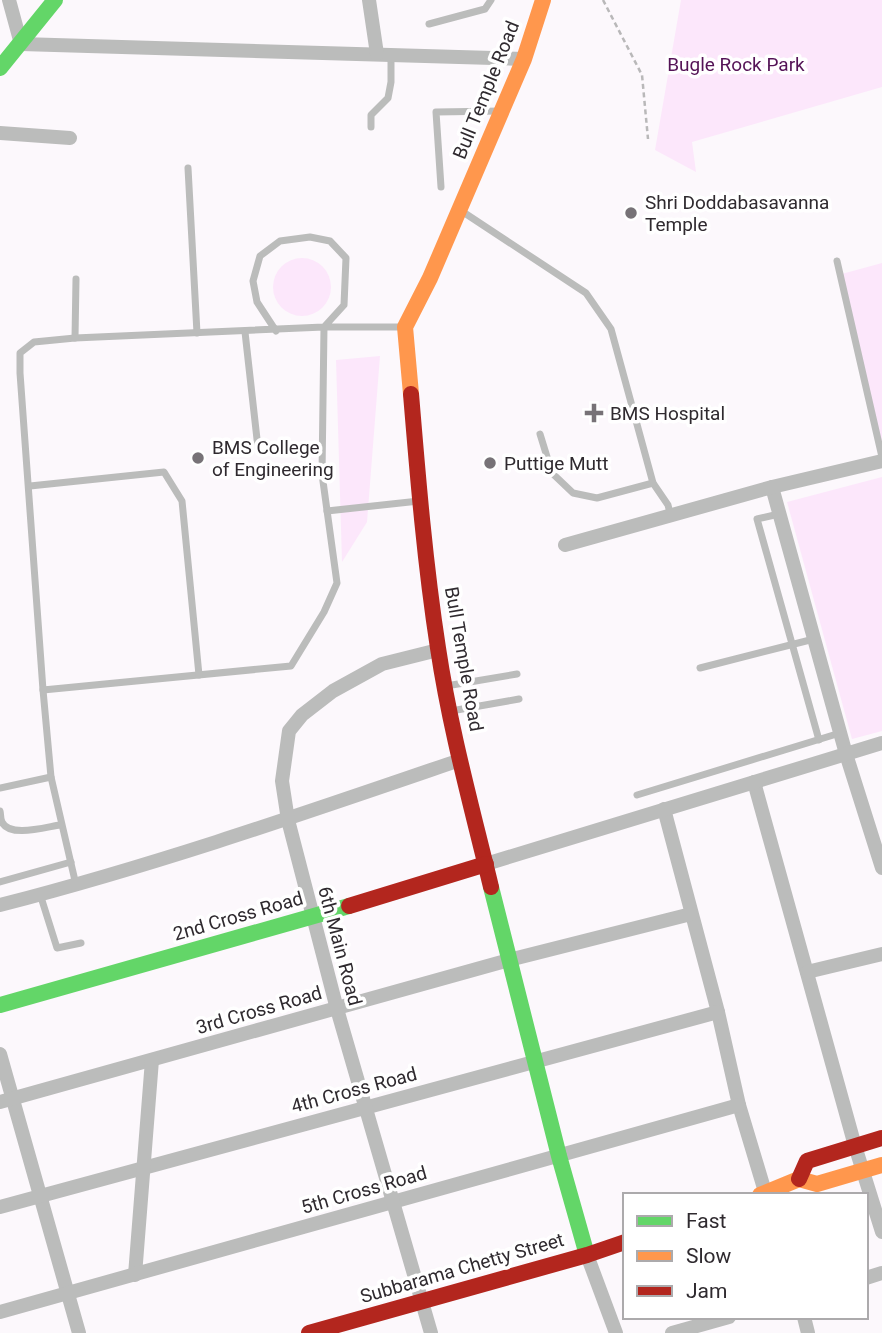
<svg xmlns="http://www.w3.org/2000/svg" width="882" height="1333" font-family="Roboto,sans-serif">
  <rect width="100%" height="100%" fill="#fcf8fc"/>
  <!-- green -->
  <g fill="#fce7fb">
    <polygon points="681,0 882,0 882,87 692,142 696,172 655,150"/>
    <circle cx="302" cy="287" r="29"/>
    <polygon points="882,263 882,446 838,275"/>
    <polygon points="380,356 367,522 342,562 336,360"/>
    <polygon points="882,477 882,731 852,739 787,502"/>
  </g>
  <g fill="none" stroke-linecap="round" stroke-linejoin="round">
    <!-- path -->
    <polyline stroke="#b9b8b9" stroke-width="2.5" stroke-dasharray="5 3.5" stroke-linecap="butt" points="603,0 642,75 648,139"/>
    <!-- lane -->
    <g stroke="#bbbcbb" stroke-width="7">
      <polyline points="429,24 485,9 491,0"/>
      <polyline points="371,127 371,115 388,98 391,82 391,55"/>
      <polyline points="188,168 197,333"/>
      <polyline points="441,187 436,112 501,111"/>
      <polyline points="460,210 586,293 611,329 653,483 668,505 671,517"/>
      <polyline points="837,261 882,457"/>
      <polyline points="276,331 257,302 253,281 260,256 280,241 310,237 330,241 346,258 344,305 324,327 322,474 337,583 324,612 291,666 43,690 20,373 20,353 34,342 75,338 324,327 403,327"/>
      <polyline points="245,332 258,448"/>
      <polyline points="75,338 76,279"/>
      <polyline points="540,434 552,473 573,493 597,498 653,483"/>
      <polyline points="30,486 164,472 182,501 199,675"/>
      <polyline points="327,511 419,501"/>
      <polyline points="779,514 757,519 819,740"/>
      <polyline points="700,668 814,639"/>
      <polyline points="446,686 517,674"/>
      <polyline points="43,690 51,777 76,885"/>
      <polyline points="451,711 519,699"/>
      <polyline points="0,788 51,777"/>
      <polyline points="637,795 840,733"/>
      <path d="M0,811C1,814 0,818 2,822C9,838 46,827 60,825"/>
      <polyline points="0,882 71,862"/>
      <polyline points="40,894 57,948 81,943"/>
    </g>
    <!-- street -->
    <g stroke="#bbbcbb" stroke-width="14">
      <polyline points="9,0 21,44 524,59"/>
      <polyline points="369,0 377,54"/>
      <polyline points="0,133 70,138"/>
      <polyline points="772,487 846,754 882,868"/>
      <polyline points="565,545 772,487 882,461"/>
      <polyline points="754,782 855,1146 882,1232"/>
      <polyline points="664,809 718,1012 739,1105 766,1195"/>
      <polyline points="486,864 882,743"/>
      <path d="M0,905C156,865 308,812 460,760"/>
      <polyline points="807,972 882,954"/>
      <polyline points="0,1054 79,1333"/>
      <polyline points="0,1102 509,960 691,914"/>
      <polyline points="0,1207 718,1012"/>
      <polyline points="587,1255 616,1333"/>
      <polyline points="135,1275 152,1060"/>
      <polyline points="866,1278 882,1273"/>
      <polyline points="0,1312 739,1105"/>
      <polyline points="804,1317 808,1333"/>
      <polyline points="431,1333 337,1009 288,820 282,781 289,731 302,715 333,691 382,664 438,650"/>
      <polyline points="672,1333 729,1317"/>
    </g>
    <!-- fast -->
    <g stroke="#63d668" stroke-width="16">
      <polyline points="0,68 55,0"/>
      <polyline points="491,887 559,1156 587,1255"/>
      <polyline points="0,1005 349,906"/>
    </g>
    <!-- slow -->
    <g stroke="#ff974d" stroke-width="16">
      <polyline points="411,394 405,327 430,278 524,59 543,0"/>
      <polyline points="760,1195 799,1179 817,1184 882,1165"/>
    </g>
    <!-- jam -->
    <g stroke="#b3261e" stroke-width="16">
      <path d="M411,394C418,479 425,564 438,648C450,729 472,808 491,887"/>
      <polyline points="349,906 486,864"/>
      <polyline points="799,1179 807,1161 882,1138"/>
      <polyline points="309,1333 587,1255 625,1242"/>
    </g>
  </g>
  <!-- markers -->
  <g fill="#777277" stroke="#fff" stroke-width="2.5">
    <circle cx="631" cy="213" r="7"/>
    <path d="M590.5 402.5h7v7h7v7h-7v7h-7v-7h-7v-7h7z"/>
    <circle cx="198" cy="458" r="7"/>
    <circle cx="490" cy="463" r="7"/>
  </g>
  <g text-anchor="middle" dominant-baseline="central" stroke-width="7" stroke-linejoin="round" paint-order="stroke">
    <!-- park labels -->
    <g font-size="19" fill="#541356" stroke="#fff">
      <text x="736" y="64">Bugle Rock Park</text>
    </g>
    <!-- street labels -->
    <g font-size="19" fill="#2f2a2f" stroke="#fff">
      <text transform="translate(486 90) rotate(-68)">Bull Temple Road</text>
      <text transform="translate(464 659) rotate(80)">Bull Temple Road</text>
      <text transform="translate(238 916) rotate(-16)">2nd Cross Road</text>
      <text transform="translate(340 946) rotate(75)">6th Main Road</text>
      <text transform="translate(259 1010) rotate(-16)">3rd Cross Road</text>
      <text transform="translate(354 1090) rotate(-15)">4th Cross Road</text>
      <text transform="translate(364 1190) rotate(-16)">5th Cross Road</text>
      <text transform="translate(462 1268) rotate(-16)">Subbarama Chetty Street</text>
    </g>
    <!-- poi labels -->
    <g font-size="19" fill="#2f2a2f" stroke="#fff" text-anchor="start">
      <text x="645" y="202">Shri Doddabasavanna<tspan x="645" dy="22">Temple</tspan></text>
      <text x="610" y="413">BMS Hospital</text>
      <text x="212" y="447">BMS College<tspan x="212" dy="22">of Engineering</tspan></text>
      <text x="504" y="463">Puttige Mutt</text>
    </g>
  </g>
  <!-- legend -->
  <rect x="623" y="1193" width="245" height="126" fill="#ffffff" stroke="#acaaac" stroke-width="2"/>
  <rect x="637" y="1216" width="35" height="10" fill="#63d668" stroke="#acaaac" stroke-width="2"/>
  <text x="686" y="1228" font-size="21" fill="#2f2a2f">Fast</text>
  <rect x="637" y="1251" width="35" height="10" fill="#ff974d" stroke="#acaaac" stroke-width="2"/>
  <text x="686" y="1263" font-size="21" fill="#2f2a2f">Slow</text>
  <rect x="637" y="1286" width="35" height="10" fill="#b3261e" stroke="#acaaac" stroke-width="2"/>
  <text x="686" y="1298" font-size="21" fill="#2f2a2f">Jam</text>
</svg>
